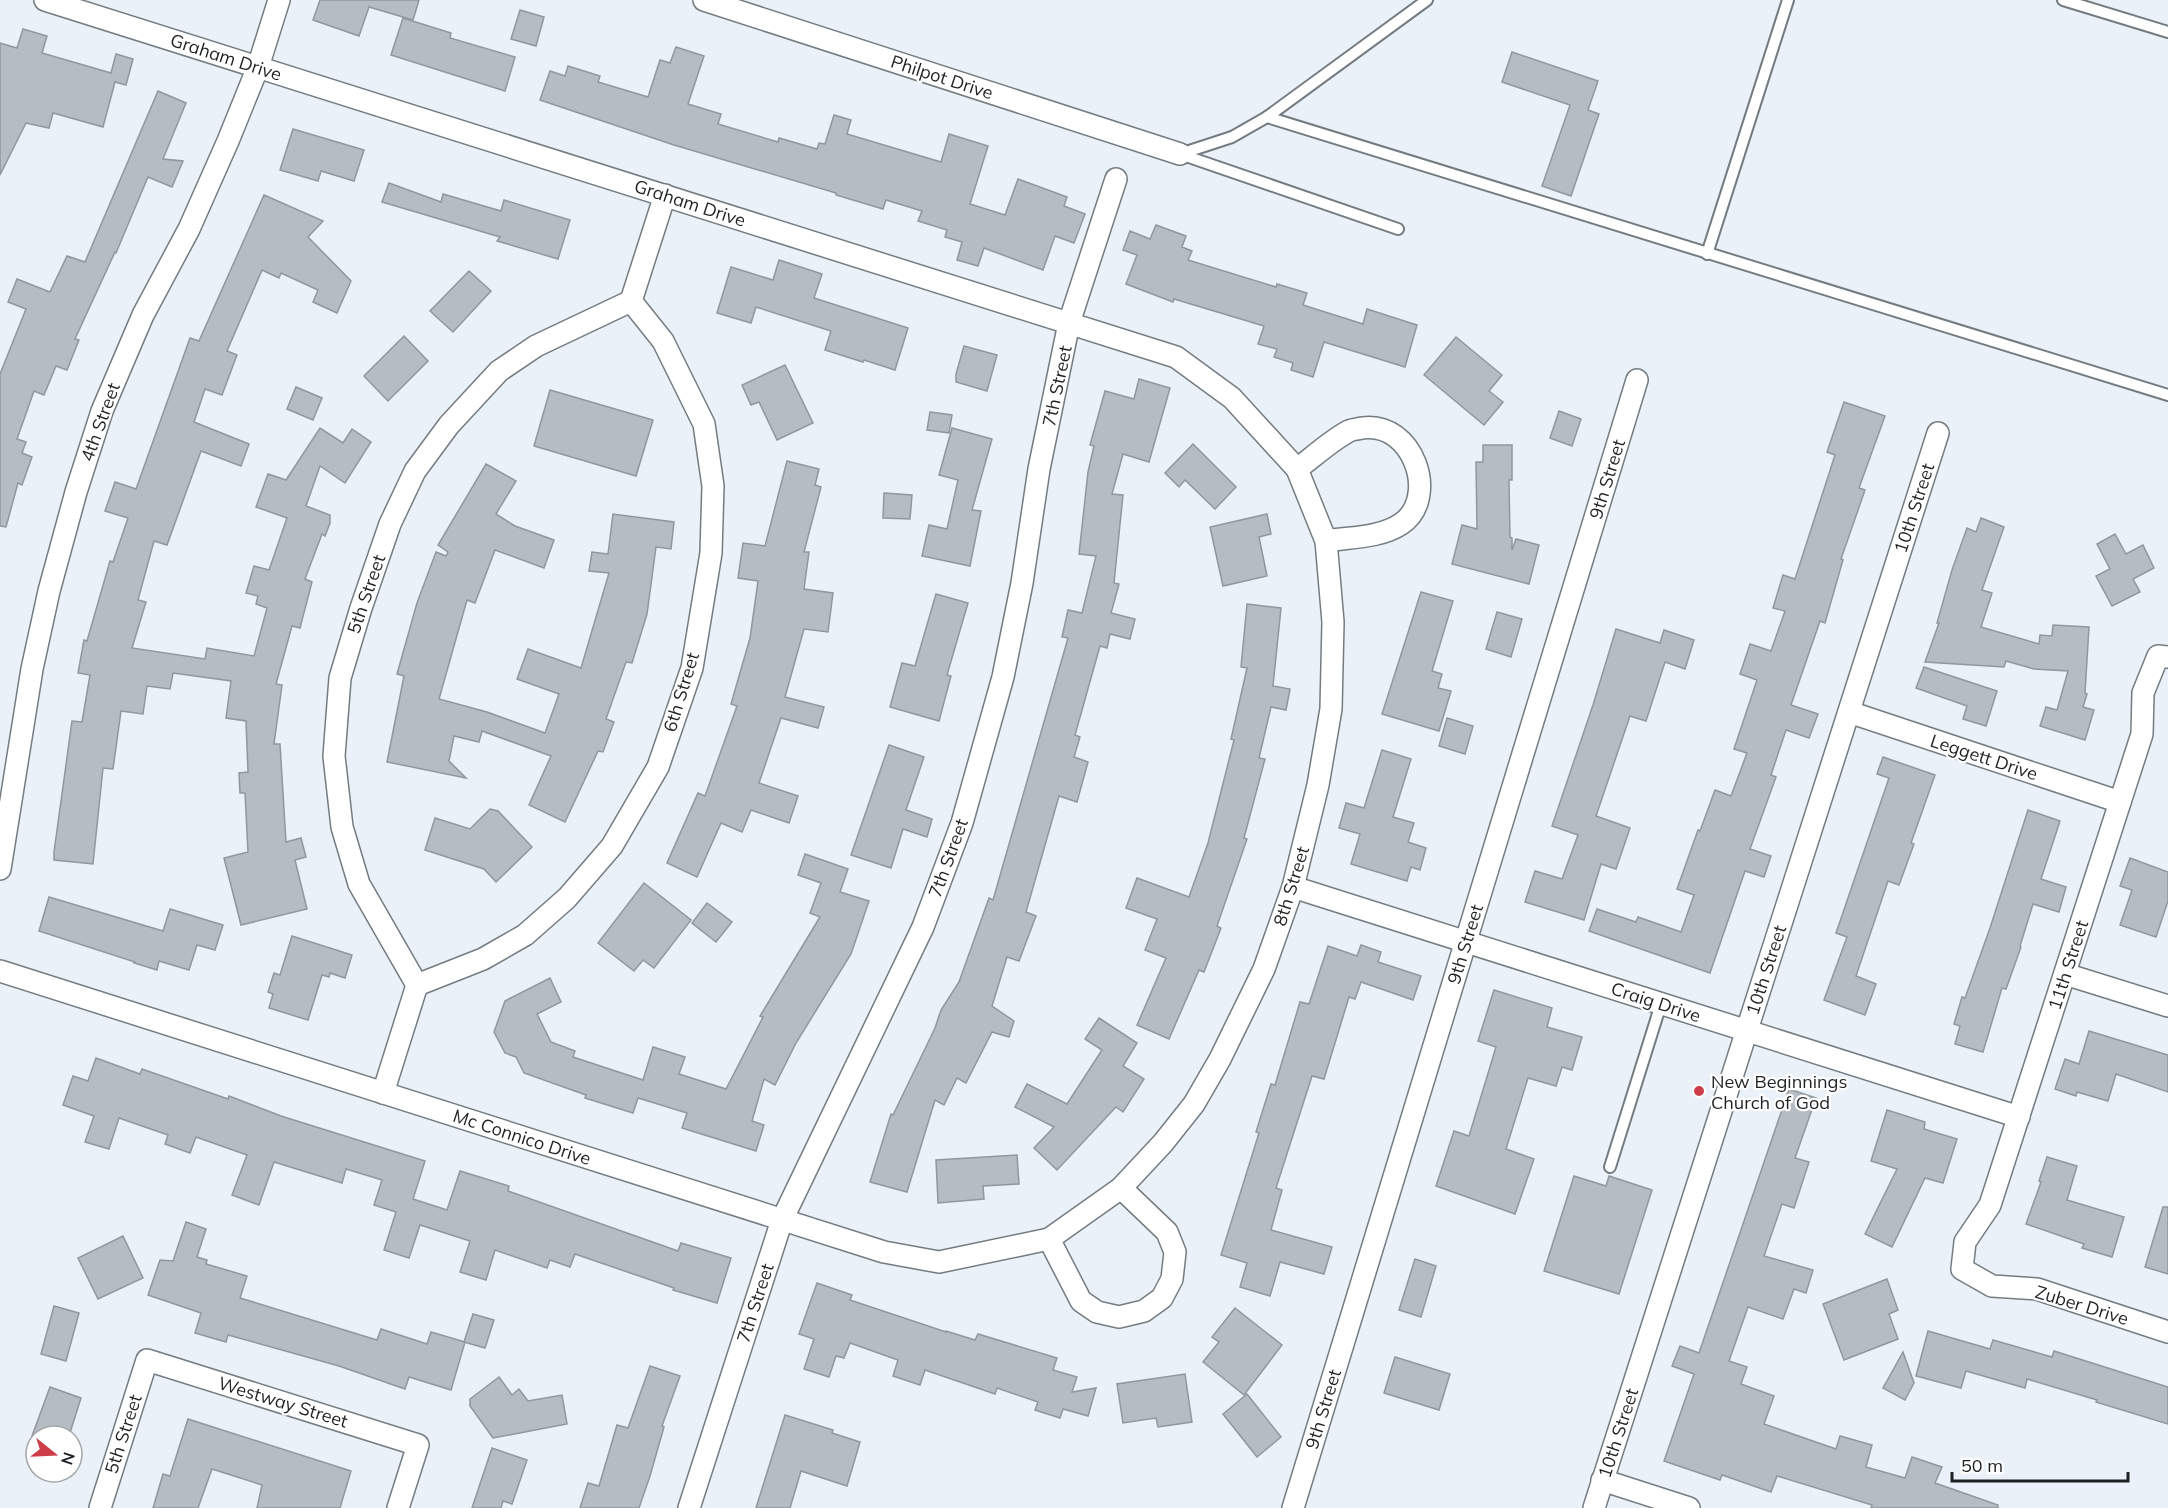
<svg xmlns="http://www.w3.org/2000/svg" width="2168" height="1508" font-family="Mulish,sans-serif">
  <rect width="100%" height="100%" fill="#eaf1f8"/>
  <!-- building -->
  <g fill="#b5bcc2" stroke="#90979d" stroke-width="1.5">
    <polygon points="320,0 419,0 413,20 369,7 359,36 313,20"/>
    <polygon points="520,10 544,17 536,46 511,39"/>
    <polygon points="403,18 451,33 450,38 515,57 505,91 391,55"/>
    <polygon points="23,29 47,36 42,53 111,73 116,54 133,59 126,85 115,82 103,127 53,113 49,128 26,123 0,175 0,43 17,48"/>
    <polygon points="676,47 704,56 688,104 721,114 718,124 778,142 779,138 817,149 819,143 825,144 834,115 851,120 847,134 941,162 949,134 988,146 970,204 1005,215 1018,179 1067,197 1064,206 1085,214 1074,243 1055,236 1043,270 984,248 978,266 957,260 962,242 945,237 947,230 918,221 922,211 886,200 883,209 836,195 836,193 674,145 540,100 550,71 565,76 568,66 600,76 598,82 648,97 660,60 670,63"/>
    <polygon points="1512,52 1598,81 1588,110 1599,114 1571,196 1542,186 1570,105 1502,82"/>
    <polygon points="158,91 186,103 163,159 183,161 172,187 148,177 116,253 115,252 75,339 79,340 67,370 56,366 44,395 34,391 17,439 26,442 22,453 32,457 22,485 18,483 6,527 0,526 0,374 26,309 8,302 17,279 50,292 67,256 85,262"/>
    <polygon points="293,129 364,150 354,181 321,171 318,181 280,170"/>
    <polygon points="389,183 441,202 443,194 501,211 504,200 570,220 558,259 497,241 500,237 382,202"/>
    <polygon points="264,195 323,221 308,237 351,281 337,313 313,302 318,290 281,273 279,278 262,270 227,351 237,355 222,395 205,389 194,422 249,444 241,466 201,451 167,545 154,541 138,600 146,602 132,648 205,659 207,648 254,656 267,608 256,604 258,596 246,593 254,566 269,570 287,518 256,507 268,474 286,480 320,428 343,443 352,429 371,442 345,483 320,466 306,506 330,515 330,523 325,536 322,534 305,579 312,582 300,628 292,626 276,684 282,685 274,744 280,744 286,842 301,838 306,857 295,860 307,909 241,925 224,858 248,852 245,793 240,793 239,773 248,772 246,721 226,718 231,681 173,673 170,689 147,686 143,714 121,711 113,769 103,768 93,864 54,860 54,852 72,721 82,722 90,675 78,673 84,640 87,641 110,561 113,562 128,518 105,511 115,482 136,489 190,338 199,341"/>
    <polygon points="1156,225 1186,236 1182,247 1192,251 1188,260 1276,287 1277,284 1307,293 1303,305 1363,324 1367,309 1417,325 1405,367 1324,342 1313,377 1291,370 1293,363 1274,357 1277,349 1258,344 1264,326 1174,299 1173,302 1126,284 1137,255 1123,250 1130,231 1150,239"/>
    <polygon points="779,260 822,274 814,298 908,328 895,370 864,360 863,362 825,350 831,331 756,307 751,323 717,313 731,267 773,280"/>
    <polygon points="469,271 491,291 453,332 430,311"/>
    <polygon points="404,336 428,361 388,401 364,376"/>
    <polygon points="1456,337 1502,375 1489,391 1503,402 1484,425 1424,375"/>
    <polygon points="964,346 997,355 987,391 956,382 956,374"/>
    <polygon points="785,365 813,423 777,440 759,402 751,405 742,385"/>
    <polygon points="1139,379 1170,388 1149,462 1123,454 1112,494 1123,495 1114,583 1119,584 1111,613 1135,619 1130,639 1110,634 1107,648 1100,646 1075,735 1080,737 1074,757 1088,762 1077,802 1059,796 1026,912 1036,916 1019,961 1007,957 992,1006 1014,1021 1009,1037 992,1032 966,1083 957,1078 944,1105 935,1100 907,1192 870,1182 891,1114 893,1115 935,1028 941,1010 959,982 989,898 993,900 1068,638 1062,637 1068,610 1082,613 1096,556 1079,554 1088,472 1094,446 1090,445 1105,391 1134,399"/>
    <polygon points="296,387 322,398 313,420 287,409"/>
    <polygon points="550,390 653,420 636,476 534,446"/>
    <polygon points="1844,402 1885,416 1859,488 1865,490 1841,559 1843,560 1825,623 1820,621 1791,705 1818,714 1809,738 1786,730 1771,775 1776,777 1750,849 1771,856 1764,877 1745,871 1710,973 1589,931 1597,909 1636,922 1638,917 1681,932 1694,895 1677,889 1698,830 1700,831 1715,790 1731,796 1747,753 1734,749 1757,680 1740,674 1750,644 1771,651 1785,611 1773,608 1783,575 1795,579 1835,455 1827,452"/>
    <polygon points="1559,411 1581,419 1572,446 1550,438"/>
    <polygon points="930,412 952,415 949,433 927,430"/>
    <polygon points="952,428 992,439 972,510 981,511 970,566 922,556 929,525 947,529 958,480 939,475"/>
    <polygon points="1193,444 1236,487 1215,509 1185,480 1179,487 1165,473"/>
    <polygon points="1483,445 1512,445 1512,480 1509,480 1510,537 1512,538 1512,550 1516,539 1539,545 1529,584 1452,564 1462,525 1477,529 1476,462 1483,462"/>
    <polygon points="787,461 819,469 815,485 821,487 804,552 809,552 804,589 833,593 828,632 804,629 785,697 824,707 818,728 781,718 759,783 798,796 789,823 751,810 742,832 721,823 697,877 667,863 698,793 705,796 737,706 731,704 750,638 758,581 738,578 743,543 765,546"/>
    <polygon points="486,464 516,481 496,514 515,526 554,540 544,568 495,550 475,603 467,600 439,699 487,712 545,733 559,694 517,679 528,649 581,668 609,573 589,571 592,552 608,554 613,514 674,522 671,549 656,547 647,614 632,663 626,662 606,719 614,722 603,752 598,751 565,822 529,805 551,756 482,731 479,742 454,736 449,761 466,778 387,762 404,676 397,674 417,603 436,552 446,556 448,552 438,545"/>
    <polygon points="884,493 912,495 910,519 883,518"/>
    <polygon points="1267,514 1271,534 1259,537 1267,576 1223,586 1210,527"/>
    <polygon points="1981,518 2004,527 1982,590 1992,593 1981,627 2039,644 2040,635 2052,636 2053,625 2089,627 2085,693 2087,694 2083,707 2094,710 2085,740 2040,726 2046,707 2057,710 2068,671 2034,669 2006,661 2004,667 1925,662 1939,623 1937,623 1952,570 1967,528 1976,532"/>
    <polygon points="2115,534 2126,554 2143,545 2154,568 2133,579 2140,592 2112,606 2096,576 2110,569 2097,544"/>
    <polygon points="1421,592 1453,601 1432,671 1442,674 1438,688 1451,691 1439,731 1382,714"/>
    <polygon points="936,594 968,603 947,675 951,676 939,721 890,707 902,663 915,666"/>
    <polygon points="1247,604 1281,608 1273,686 1290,689 1286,710 1271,707 1259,758 1265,759 1244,838 1247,839 1217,926 1221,928 1204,972 1199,970 1169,1039 1137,1025 1166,958 1145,950 1157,919 1126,908 1137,878 1189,897 1208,843 1234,740 1231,739 1247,668 1241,667"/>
    <polygon points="1497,612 1522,619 1511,657 1486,649"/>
    <polygon points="1616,629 1660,643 1664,630 1694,640 1685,669 1665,662 1646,721 1630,716 1596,816 1630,828 1616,869 1601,864 1584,920 1525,902 1535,871 1562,879 1578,835 1552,826 1593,705"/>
    <polygon points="1924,667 1997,691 1986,726 1963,719 1967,706 1916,688"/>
    <polygon points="1447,718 1473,726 1465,754 1439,746"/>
    <polygon points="889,745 924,757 906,810 932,819 927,837 903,829 891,868 851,855"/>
    <polygon points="1382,750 1411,759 1393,817 1414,823 1408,842 1426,848 1420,870 1411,867 1407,881 1351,864 1360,834 1339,828 1346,803 1364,808"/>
    <polygon points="1883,757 1935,775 1911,843 1914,844 1899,885 1888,881 1856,976 1876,984 1865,1015 1824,1000 1847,937 1836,933 1889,778 1877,774"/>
    <polygon points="490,809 498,811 532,847 496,882 484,869 425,850 435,818 470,829"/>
    <polygon points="2028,810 2060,821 2041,879 2066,887 2059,912 2033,904 2020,946 2021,947 2006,989 2002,988 1983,1052 1955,1044 1960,1026 1954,1024 1962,997 1965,998 1990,928"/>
    <polygon points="805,854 848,869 840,892 869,901 851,954 796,1043 775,1085 764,1079 752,1121 764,1125 756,1151 682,1128 687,1113 638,1098 633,1113 585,1098 586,1095 524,1073 516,1057 505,1053 494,1032 505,1001 550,978 561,1002 537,1014 551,1042 575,1051 573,1057 643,1080 653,1047 685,1057 679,1074 726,1089 763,1017 760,1016 820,917 810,913 821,883 798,875"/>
    <polygon points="2130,858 2168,872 2168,901 2156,937 2120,925 2132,890 2120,886"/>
    <polygon points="644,883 691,920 654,968 643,960 634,971 598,943"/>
    <polygon points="49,897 163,931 170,909 223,925 215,950 197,945 189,970 159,961 157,970 134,963 135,962 39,931"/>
    <polygon points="707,903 732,922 716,942 692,923"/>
    <polygon points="292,936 352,955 345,978 330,973 329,977 322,975 308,1020 269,1008 273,994 268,992 274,973 280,975"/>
    <polygon points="1361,945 1381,952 1378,962 1421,976 1413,1000 1361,982 1355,999 1349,997 1324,1079 1312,1076 1276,1188 1282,1190 1271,1230 1332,1247 1324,1274 1280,1262 1270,1296 1240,1287 1247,1263 1221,1255 1259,1133 1256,1132 1271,1084 1275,1085 1300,1002 1309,1004 1328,946 1357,956"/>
    <polygon points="1494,990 1552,1008 1547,1027 1582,1037 1572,1070 1562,1067 1556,1086 1528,1078 1506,1149 1534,1159 1515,1214 1436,1186 1454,1131 1469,1136 1496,1047 1478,1041"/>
    <polygon points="1099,1018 1137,1043 1123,1066 1144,1079 1123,1112 1116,1107 1057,1170 1034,1148 1054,1127 1015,1107 1027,1084 1067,1104 1102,1050 1085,1039"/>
    <polygon points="2089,1031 2168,1055 2168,1092 2116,1074 2108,1101 2077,1092 2076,1096 2055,1089 2065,1059 2079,1064"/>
    <polygon points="96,1058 140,1074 142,1069 228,1099 229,1096 281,1116 425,1161 413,1199 447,1210 460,1171 509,1186 508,1191 678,1251 681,1243 731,1258 717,1303 673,1290 674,1288 575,1254 570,1267 550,1260 547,1268 495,1250 486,1280 460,1272 470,1241 420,1225 409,1258 384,1250 396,1212 374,1205 382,1180 346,1169 342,1183 274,1162 259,1205 232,1195 247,1155 196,1137 190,1153 165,1144 168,1135 119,1118 109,1149 85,1142 94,1116 63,1105 73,1076 88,1081"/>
    <polygon points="1789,1089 1816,1098 1795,1158 1809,1162 1794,1208 1782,1204 1764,1256 1813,1270 1806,1293 1794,1289 1783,1319 1748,1307 1729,1361 1747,1367 1741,1384 1774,1396 1764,1424 1836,1449 1840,1436 1872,1445 1866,1467 1905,1478 1912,1457 1942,1467 1935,1483 1998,1505 1998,1508 1871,1508 1872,1505 1777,1476 1771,1492 1722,1475 1720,1480 1664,1461 1694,1374 1672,1366 1680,1346 1699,1353"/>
    <polygon points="1887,1110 1925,1122 1924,1129 1957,1139 1943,1183 1925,1178 1892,1247 1865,1234 1897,1169 1871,1161"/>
    <polygon points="1017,1155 1019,1184 983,1186 984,1199 938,1203 936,1160"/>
    <polygon points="2047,1157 2077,1166 2067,1200 2124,1217 2112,1257 2082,1248 2084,1244 2026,1224 2041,1182 2039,1181"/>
    <polygon points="1574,1176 1606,1186 1609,1176 1652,1190 1619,1294 1544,1271"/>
    <polygon points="2163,1207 2168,1207 2168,1274 2145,1267"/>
    <polygon points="186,1222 206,1229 197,1257 207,1260 206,1264 247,1276 240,1298 377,1340 381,1329 427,1344 431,1332 465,1342 451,1390 409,1377 405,1389 339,1366 228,1335 226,1342 195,1333 201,1313 148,1295 160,1260 173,1261"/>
    <polygon points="123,1236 143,1278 98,1299 78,1258"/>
    <polygon points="1415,1259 1436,1266 1421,1317 1399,1310"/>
    <polygon points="1887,1279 1898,1310 1889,1314 1898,1339 1844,1360 1823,1304"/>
    <polygon points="817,1283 852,1295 850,1300 946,1332 946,1331 975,1340 978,1334 1057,1358 1053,1370 1077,1377 1072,1392 1096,1388 1088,1416 1063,1409 1060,1418 1035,1410 1038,1402 997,1388 995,1394 925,1370 920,1385 893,1376 898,1360 850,1343 844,1358 836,1356 829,1377 804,1369 814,1339 799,1334"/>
    <polygon points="54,1306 79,1313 66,1361 41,1354"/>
    <polygon points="1235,1308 1282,1345 1244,1395 1203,1362 1219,1342 1212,1337"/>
    <polygon points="473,1314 494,1320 485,1348 464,1342"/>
    <polygon points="1928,1331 1990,1349 1993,1340 2052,1357 2054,1351 2168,1387 2168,1424 2096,1402 2097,1400 2027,1379 2025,1388 1966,1371 1961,1388 1916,1376"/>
    <polygon points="1903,1352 1914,1383 1905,1400 1883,1388"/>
    <polygon points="1395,1357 1450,1374 1439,1410 1384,1393"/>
    <polygon points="650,1366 680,1376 662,1426 664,1427 650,1476 639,1508 580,1508 588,1483 599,1486 617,1425 628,1428"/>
    <polygon points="1185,1374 1192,1422 1158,1427 1156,1418 1123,1423 1117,1384"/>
    <polygon points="499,1377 512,1395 519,1389 528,1401 562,1395 567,1424 493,1438 470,1406 470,1399"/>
    <polygon points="50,1387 81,1398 69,1436 32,1436"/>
    <polygon points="1247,1394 1281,1437 1257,1457 1223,1414"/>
    <polygon points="785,1415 833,1430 832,1433 860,1442 847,1486 801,1471 790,1508 756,1508"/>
    <polygon points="188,1419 351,1471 340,1508 257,1508 262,1485 212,1469 198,1508 153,1508 163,1474 170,1476"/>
    <polygon points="492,1448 527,1460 512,1504 503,1501 501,1508 472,1508"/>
  </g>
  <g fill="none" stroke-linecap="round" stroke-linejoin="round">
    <defs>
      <g id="service">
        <polyline points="2063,0 2168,32"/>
        <polyline points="1267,117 2168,395"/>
        <polyline points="1180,154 1232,137 1267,117 1427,0"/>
        <polyline points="1180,154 1398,229"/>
        <polyline points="1707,254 1788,0"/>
        <polyline points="1610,1167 1661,1004"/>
      </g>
      <g id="minor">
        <polyline points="704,0 1180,154"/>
        <path d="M1297,469C1312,458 1333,439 1349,431C1353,429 1358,429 1362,428C1413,420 1440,498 1401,524C1380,538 1350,537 1326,541"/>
        <polyline points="2168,657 2158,656 2143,693 2142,734 1990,1205 1965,1242 1962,1269 1992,1286 2037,1289 2168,1332"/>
        <polyline points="1849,712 2120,802"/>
        <polyline points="0,869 32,669 49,591 76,492 102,411 143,315 189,229 228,141 258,67 279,0"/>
        <polyline points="1293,887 2019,1117"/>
        <polyline points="0,971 884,1252 939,1262 1049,1239 1121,1188 1163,1143 1194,1104 1220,1059 1264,969 1293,887 1318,785 1331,709 1333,622 1326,541 1297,469 1232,398 1176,357 45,0"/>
        <polyline points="2065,974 2168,1006"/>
        <polyline points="417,985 359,884 342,827 334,756 340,678 361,608 390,524 415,471 449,425 499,371 536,346 631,301"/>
        <polyline points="383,1093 417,985 483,959 525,935 567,898 612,846 658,767 692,668 711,553 713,486 704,424 663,341 631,301 665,195"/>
        <polyline points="1049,1239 1081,1301 1097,1312 1119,1317 1144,1311 1162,1298 1172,1279 1175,1252 1167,1232 1121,1188"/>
        <polyline points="1602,1480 1689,1508"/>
        <polyline points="100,1508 147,1360 418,1445 398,1508"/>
        <polyline points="689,1508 782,1220 923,927 962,823 1003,677 1022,583 1039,469 1069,323 1116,179"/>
        <polyline points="1293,1508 1637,380"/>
        <polyline points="1594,1508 1938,433"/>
      </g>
    </defs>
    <!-- service casing -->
    <use href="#service" stroke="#757c81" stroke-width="14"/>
    <!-- minor casing -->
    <use href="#minor" stroke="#757c81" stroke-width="24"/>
    <!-- service -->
    <use href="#service" stroke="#fff" stroke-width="10"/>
    <!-- minor -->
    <use href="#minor" stroke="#fff" stroke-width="21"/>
  </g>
  <!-- markers -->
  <circle fill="#cd3d4a" stroke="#fff" stroke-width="2" cx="1699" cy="1091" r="6"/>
  <g text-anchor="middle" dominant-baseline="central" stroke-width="4.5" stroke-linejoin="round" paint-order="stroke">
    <!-- street labels -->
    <g font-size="18" fill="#1f2224" stroke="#fff">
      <text transform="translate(226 57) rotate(18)">Graham Drive</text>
      <text transform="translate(942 77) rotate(18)">Philpot Drive</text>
      <text transform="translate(690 203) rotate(18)">Graham Drive</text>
      <text transform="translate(1057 386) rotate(-78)">7th Street</text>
      <text transform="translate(100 422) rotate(-70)">4th Street</text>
      <text transform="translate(1607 479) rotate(-73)">9th Street</text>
      <text transform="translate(1914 508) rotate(-72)">10th Street</text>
      <text transform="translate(366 594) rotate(-71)">5th Street</text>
      <text transform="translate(681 692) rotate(-73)">6th Street</text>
      <text transform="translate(1984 757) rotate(18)">Leggett Drive</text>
      <text transform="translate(948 858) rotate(-70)">7th Street</text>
      <text transform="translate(1291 886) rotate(-73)">8th Street</text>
      <text transform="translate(1465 944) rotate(-73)">9th Street</text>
      <text transform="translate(2068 965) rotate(-72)">11th Street</text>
      <text transform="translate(1766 970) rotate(-72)">10th Street</text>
      <text transform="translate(1656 1002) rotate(18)">Craig Drive</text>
      <text transform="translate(522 1137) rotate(18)">Mc Connico Drive</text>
      <text transform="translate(755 1303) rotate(-72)">7th Street</text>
      <text transform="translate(2082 1305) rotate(17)">Zuber Drive</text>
      <text transform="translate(283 1402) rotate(17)">Westway Street</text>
      <text transform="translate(1323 1409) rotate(-73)">9th Street</text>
      <text transform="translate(1618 1433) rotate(-72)">10th Street</text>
      <text transform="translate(123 1434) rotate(-72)">5th Street</text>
    </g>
    <!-- poi labels -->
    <g font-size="18" fill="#1f2224" stroke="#fff" text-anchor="start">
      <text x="1711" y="1081">New Beginnings<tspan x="1711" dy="21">Church of God</tspan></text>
    </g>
  </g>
  <!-- north arrow -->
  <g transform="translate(54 1454) rotate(108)"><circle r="28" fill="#ffffff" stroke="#a5a7a7" stroke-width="1.5"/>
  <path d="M0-4.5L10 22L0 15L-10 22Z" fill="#cd3d4a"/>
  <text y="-9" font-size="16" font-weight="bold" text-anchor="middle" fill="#1f2224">N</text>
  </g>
  <!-- scale -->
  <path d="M1952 1472v9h176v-9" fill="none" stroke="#1f2224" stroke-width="3"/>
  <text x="1961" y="1472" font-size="18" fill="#1f2224" stroke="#ffffff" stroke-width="4.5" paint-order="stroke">50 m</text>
</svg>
